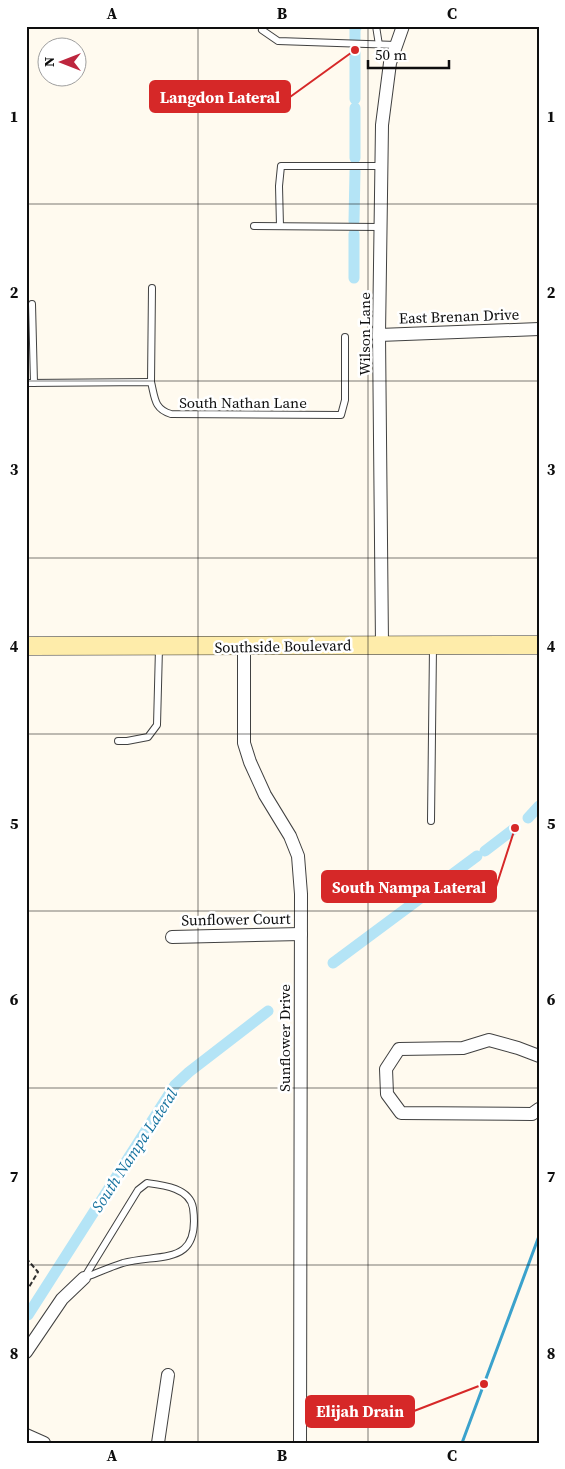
<svg xmlns="http://www.w3.org/2000/svg" width="565" height="1469" font-family="'Source Serif 4',serif">
  <rect width="100%" height="100%" fill="#fffaef"/>
  <g fill="none" stroke-linecap="round" stroke-linejoin="round">
    <!-- stream -->
    <polyline stroke="#3ba2cc" stroke-width="3" points="462,1443 539,1236"/>
    <!-- canal -->
    <g stroke="#b4e4f6" stroke-width="11">
      <polyline points="355,40 355,29 357,26"/>
      <polyline points="355,99 355,50"/>
      <polyline points="355,158 355,108"/>
      <polyline points="354,221 355,171"/>
      <polyline points="354,278 354,234"/>
      <polyline points="528,818 539,806"/>
      <polyline points="485,851 515,828"/>
      <polyline points="333,963 477,856"/>
      <polyline points="28,1315 175,1085 189,1072 268,1011"/>
    </g>
    <defs>
      <g id="lane">
        <polyline points="376,26 379,45"/>
        <polyline points="262,30 278,41 396,45"/>
        <polyline points="254,226 380,227"/>
        <polyline points="280,226 279,186 281,166 381,166"/>
        <polyline points="32,304 34,383"/>
        <polyline points="151,382 152,288"/>
        <path d="M26,383L151,382C155,398 154,409 171,414L341,415L345,400V337"/>
        <polyline points="118,741 127,741 148,737 157,725 159,648"/>
        <polyline points="431,821 433,647"/>
        <path d="M147,1183C163,1185 190,1188 193,1208C201,1267 160,1253 123,1263C110,1267 97,1273 84,1278L138,1190Z"/>
      </g>
      <g id="street">
        <polyline points="379,335 539,329"/>
        <polyline points="382,644 379,335 382,125 390,63 403,26"/>
        <polyline points="244,647 244,743 250,762 265,795 290,836 298,856 301,894 300,1443"/>
        <polyline points="172,937 301,934"/>
        <polyline points="539,1056 518,1048 489,1040 463,1048 399,1049 386,1069 387,1094 401,1113 532,1114 539,1109"/>
        <polyline points="26,1352 62,1299 84,1278"/>
        <polyline points="26,1435 44,1443"/>
        <polyline points="158,1443 168,1375"/>
      </g>
      <polyline id="secondary" points="26,646 539,645"/>
    </defs>
    <!-- lane casing -->
    <use href="#lane" stroke="#414141" stroke-width="8"/>
    <!-- street casing -->
    <use href="#street" stroke="#414141" stroke-width="14"/>
    <!-- secondary casing -->
    <use href="#secondary" stroke="#303030" stroke-width="19"/>
    <!-- path -->
    <polyline stroke="#303030" stroke-width="2" stroke-dasharray="5 2.5" stroke-linecap="butt" points="26,1258 38,1272 26,1292"/>
    <!-- lane -->
    <use href="#lane" stroke="#fff" stroke-width="6"/>
    <!-- street -->
    <use href="#street" stroke="#fff" stroke-width="12"/>
    <!-- secondary -->
    <use href="#secondary" stroke="#feecaa" stroke-width="18"/>
  </g>
  <!-- grid -->
  <path fill="none" stroke="#0e0e0e" stroke-width="1" stroke-opacity="0.55" d="M198,26V1443M368,26V1443M26,204H539M26,381H539M26,558H539M26,734H539M26,911H539M26,1088H539M26,1265H539"/>
  <g text-anchor="middle" dominant-baseline="central" stroke-width="5" stroke-linejoin="round" paint-order="stroke">
    <!-- street labels -->
    <g font-size="15" fill="#0e0e0e" stroke="#fff">
      <text transform="translate(459 316) rotate(-2)">East Brenan Drive</text>
      <text transform="translate(364 334) rotate(-90)">Wilson Lane</text>
      <text x="243" y="402">South Nathan Lane</text>
      <text transform="translate(283 646) rotate(-1)">Southside Boulevard</text>
      <text transform="translate(236 919) rotate(-1)">Sunflower Court</text>
      <text transform="translate(284 1038) rotate(-90)">Sunflower Drive</text>
    </g>
    <!-- water labels -->
    <g font-size="16" font-style="italic" fill="#18739f" stroke="#fff">
      <text transform="translate(134 1150) rotate(-57)">South Nampa Lateral</text>
    </g>
  </g>
  <!-- callouts -->
  <path fill="none" stroke="#d62828" stroke-width="2" d="M355 50L290 97M515 828L496 887M484 1384L414 1411"/>
  <g fill="#d62828" stroke="#fff" stroke-width="2">
    <circle cx="355" cy="50" r="5"/>
    <circle cx="515" cy="828" r="5"/>
    <circle cx="484" cy="1384" r="5"/>
  </g>
  <g fill="#d62828" stroke="#d62828" stroke-width="2">
    <rect x="150" y="81" width="140" height="31" rx="5"/>
    <rect x="322" y="871" width="174" height="31" rx="5"/>
    <rect x="306" y="1396" width="108" height="31" rx="5"/>
  </g>
  <g font-size="16" text-anchor="middle" font-weight="bold" fill="#fff">
    <text x="220" y="103">Langdon Lateral</text>
    <text x="409" y="893">South Nampa Lateral</text>
    <text x="360" y="1417">Elijah Drain</text>
  </g>
  <!-- border -->
  <rect width="565" height="1469" fill="none" stroke="#ffffff" stroke-width="55"/>
  <!-- north arrow -->
  <g transform="translate(62 62) rotate(270)"><circle r="24" fill="#ffffff" stroke="#9f9f9f"/>
  <path d="M0-4L9 19L0 12L-9 19Z" fill="#bd263e"/>
  <text y="-8" font-size="14" font-weight="bold" text-anchor="middle" fill="#0e0e0e">N</text>
  </g>
  <!-- scale -->
  <path d="M368 60v8h81v-8" fill="none" stroke="#0e0e0e" stroke-width="2.5"/>
  <text x="375" y="60" font-size="15" fill="#0e0e0e" stroke="#ffffff" stroke-width="4" paint-order="stroke">50 m</text>
  <rect x="28" y="28" width="510" height="1414" fill="none" stroke="#0e0e0e" stroke-width="2"/>
  <g font-size="16" text-anchor="middle" font-weight="bold" fill="#0e0e0e">
    <text x="112" y="19">A</text>
    <text x="282" y="19">B</text>
    <text x="452" y="19">C</text>
    <text x="14" y="122">1</text>
    <text x="551" y="122">1</text>
    <text x="14" y="298">2</text>
    <text x="551" y="298">2</text>
    <text x="14" y="475">3</text>
    <text x="551" y="475">3</text>
    <text x="14" y="652">4</text>
    <text x="551" y="652">4</text>
    <text x="14" y="829">5</text>
    <text x="551" y="829">5</text>
    <text x="14" y="1005">6</text>
    <text x="551" y="1005">6</text>
    <text x="14" y="1182">7</text>
    <text x="551" y="1182">7</text>
    <text x="14" y="1359">8</text>
    <text x="551" y="1359">8</text>
    <text x="112" y="1461">A</text>
    <text x="282" y="1461">B</text>
    <text x="452" y="1461">C</text>
  </g>
</svg>
